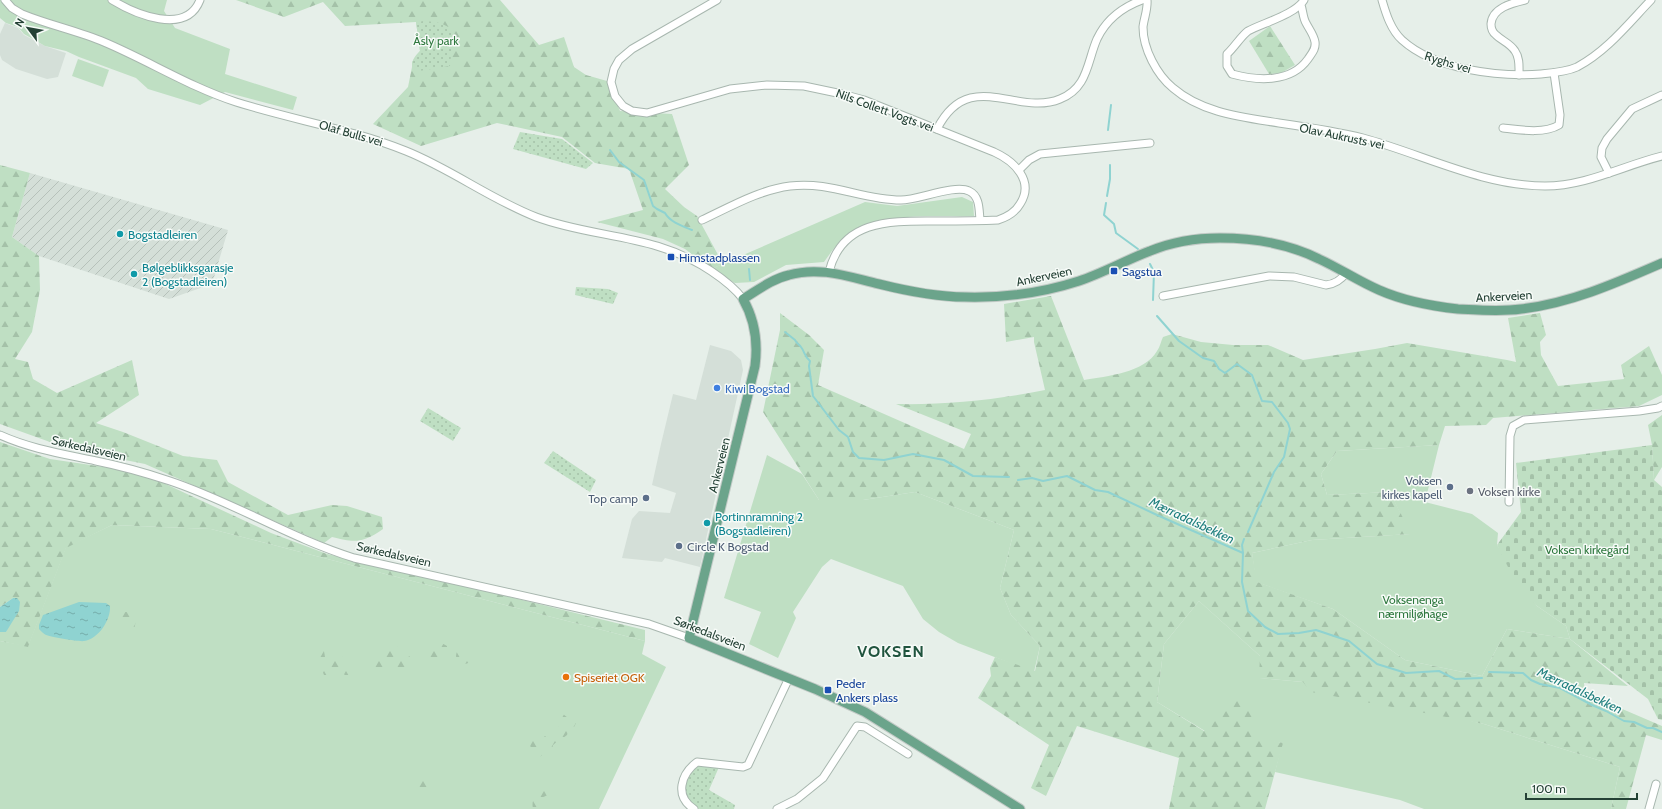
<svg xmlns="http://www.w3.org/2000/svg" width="1662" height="809" font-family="Cabin,sans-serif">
  <defs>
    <pattern id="industrial-furrows" width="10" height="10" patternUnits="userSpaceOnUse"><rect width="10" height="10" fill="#d4dfd8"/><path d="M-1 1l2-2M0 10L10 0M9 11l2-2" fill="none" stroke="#b6c1ba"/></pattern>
    <pattern id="forest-firs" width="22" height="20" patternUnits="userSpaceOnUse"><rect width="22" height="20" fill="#bfdfc3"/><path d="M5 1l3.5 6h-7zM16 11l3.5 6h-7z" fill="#a4c1a8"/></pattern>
    <pattern id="cemetery-stones" width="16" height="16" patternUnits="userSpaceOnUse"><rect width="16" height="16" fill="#bfdfc3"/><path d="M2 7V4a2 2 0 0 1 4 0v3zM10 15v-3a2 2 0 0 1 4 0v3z" fill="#a4c1a8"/></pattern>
    <pattern id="park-dots" width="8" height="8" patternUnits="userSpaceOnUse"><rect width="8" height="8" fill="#bfdfc3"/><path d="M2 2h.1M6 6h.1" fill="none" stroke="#a4c1a8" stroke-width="1.8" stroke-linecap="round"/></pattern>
    <pattern id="water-ripples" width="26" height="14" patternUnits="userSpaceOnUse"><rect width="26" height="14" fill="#8fd3d1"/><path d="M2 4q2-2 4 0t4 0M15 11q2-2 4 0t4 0" fill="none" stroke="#75adaa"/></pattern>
  </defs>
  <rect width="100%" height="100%" fill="#e6efe9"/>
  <!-- built -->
  <g fill="#d4dfd8">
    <polygon points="5,23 18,28 24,35 45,46 66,53 58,77 47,79 16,69 2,60 0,55 0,34"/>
    <polygon points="710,345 731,351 741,360 743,370 700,567 665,558 662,562 622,558 632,519 639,511 670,513 676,493 652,485 661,444 673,394 696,400"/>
  </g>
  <!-- industrial -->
  <polygon fill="url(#industrial-furrows)" points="30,173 228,230 212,284 169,299 39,256 12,237"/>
  <!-- green -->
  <g fill="#bfdfc3">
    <polygon points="0,0 167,0 164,11 175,28 230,49 225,74 297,97 293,110 225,92 200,105 148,89 136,78 79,57 66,51 45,46 24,34 18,27 6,23 0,18"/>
    <polygon points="78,59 109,70 103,87 72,76"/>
    <path d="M962,197L973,202L974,216C932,217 877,211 844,238C836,244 830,254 824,262L786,265L754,282L735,283L711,269L865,202L897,206Z"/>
    <polygon points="1439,445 1425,502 1472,514 1498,533 1497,545 1537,606 1566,626 1570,639 1507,629 1482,676 1405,660 1333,609 1256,582 1252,553 1312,540 1410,534 1390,492 1327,495 1321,474 1337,451"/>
    <polygon points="767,455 802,474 819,500 863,500 915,492 1014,530 1000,588 1011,615 1040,646 1034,672 958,643 939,632 923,619 903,586 831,559 822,567 793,612 796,618 778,658 749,644 761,612 724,598"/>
    <polygon points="112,525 211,529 645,641 642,654 666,667 599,809 0,809 0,641 28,646 66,547"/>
    <polygon points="1199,601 1260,656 1260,678 1303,682 1484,724 1620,767 1611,809 1424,809 1400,800 1275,772 1282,743 1205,731 1157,702 1164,644"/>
  </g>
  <!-- forest -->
  <g fill="url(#forest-firs)">
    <polygon points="236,0 500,0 539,45 564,37 574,67 586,75 607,81 620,111 672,114 689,165 665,189 684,207 697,216 723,264 711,269 685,249 663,239 597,222 643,210 629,169 595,163 562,137 497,123 421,146 373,124 408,87 412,67 412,62 420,51 416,22 345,26 323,2 284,17"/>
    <polygon points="1270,26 1295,65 1281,73 1269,74 1249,41"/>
    <path d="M0,165L30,173L12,237L39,256L40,290L32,332L15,359L28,362L33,379L57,393L132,360L139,395L96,423L123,432L183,456L217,460L228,482L288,515L332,505L347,506L382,517L383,529C363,543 355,543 332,537L324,543L145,464L100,455L50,442L0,424Z"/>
    <path d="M1051,296L1084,380C1107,376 1144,373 1157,351C1160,347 1161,341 1163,337L1172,334L1201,342L1233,345H1268L1303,360L1375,349L1407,343L1507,360L1516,362L1508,318L1540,313L1546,335L1540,342L1541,355L1558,386L1624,379L1621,365L1649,346L1662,375V395L1639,406L1493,418L1486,425L1445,426L1439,445L1337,451L1321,474L1327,495L1390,492L1411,534L1312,540L1252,553L1257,582L1333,609L1405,660L1482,676L1507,629L1570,639L1628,686L1584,683L1585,693L1662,726V740L1646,735L1626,809H1611L1620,767L1484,724L1311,692L1303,682L1259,678L1260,656L1199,601L1164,644L1157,702L1204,731L1240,698L1259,715L1251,736L1283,743L1265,809H1169L1179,758L1077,726L1046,796L1031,788L1049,745L978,698L991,676L990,668L995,657L1035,671L1040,646L1011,615L1000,588L1014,530L915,492L863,500H819L763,412L780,330V313L809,335L824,350L818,385L964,449L971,434L896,404C946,405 995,400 1045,390L1034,342V337L1006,342L1004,304Z"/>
    <polygon points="1662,415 1662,467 1654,480 1652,445 1648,425"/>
    <polygon points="0,442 50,459 111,468 157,480 271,533 327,554 432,578 645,630 645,641 211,529 112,525 66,548 28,647 0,641 0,632 6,632 13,598 0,607"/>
    <polygon points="125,612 131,612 134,617 133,620 136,621 134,629 128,629 125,626 125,622 121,619 121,614"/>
    <polygon points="430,641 435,643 438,641 447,646 447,649 449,650 449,655 442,660 434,657 432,659 428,656 427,646"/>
    <path d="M389,644H393L401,649L402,654L409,656L413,660C408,670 405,672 394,671C392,671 390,671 388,670L387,667L384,666L380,671L375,668L376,650L381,647L386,648Z"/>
    <circle cx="464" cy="656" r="8"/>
    <path d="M320,650L324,651L325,657L328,659L334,655L352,659L354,663L351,667L353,675H345L341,672V667L331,675H324L322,670L324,665L323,662C317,660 315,658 315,651Z"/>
    <path d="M563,714L568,718V722L576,723L574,727L576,730L574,733L568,732L567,735L563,738L560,736L558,737L560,739L553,745L552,749L550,751L540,748L539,752L542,755C537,761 531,760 527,753L531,748L530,745L532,740H537L540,741L545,736L547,738L549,734L557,732L558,727L562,725L556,720L558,716Z"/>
    <polygon points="435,778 439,782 419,793 414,792 410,788 414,782"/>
    <path d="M545,790L548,795L541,798L542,802H551V809L544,807L543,809H533C531,799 535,793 545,790Z"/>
  </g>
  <!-- cemetery -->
  <polygon fill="url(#cemetery-stones)" points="1652,445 1654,480 1662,487 1662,720 1658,719 1648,699 1570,639 1566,626 1537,606 1515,581 1497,545 1521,512 1516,463"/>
  <!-- park -->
  <g fill="url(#park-dots)">
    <path d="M425,21C438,22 451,24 456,37L452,44L450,66L419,71L412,67C412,59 415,56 420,51L416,22Z"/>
    <polygon points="520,132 562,139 593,163 586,169 513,149"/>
    <polygon points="576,287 608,289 618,293 613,304 575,295"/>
    <polygon points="428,408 461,428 453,441 420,421"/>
    <polygon points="553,451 596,480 590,492 544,463"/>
    <path d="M699,765L719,767L709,790L735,805L734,809C725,809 708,809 700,809C695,808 691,802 688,799C680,785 687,773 699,765Z"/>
  </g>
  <!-- water -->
  <g fill="url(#water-ripples)">
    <polygon points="13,598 17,598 20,602 19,611 6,632 0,632 0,607"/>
    <path d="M79,602L106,603L110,606C111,619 99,639 84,641C80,642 51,637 46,635C44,634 41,631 39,629V625L43,615Z"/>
  </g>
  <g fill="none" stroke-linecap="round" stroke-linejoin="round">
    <!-- stream -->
    <g stroke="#8fd3d1" stroke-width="2">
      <polyline points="1108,130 1111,105"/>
      <path d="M610,150L619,162L644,180L653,206L657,209L665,213C670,222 682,226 692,230"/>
      <polyline points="1107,196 1110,179 1110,165"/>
      <polyline points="1106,203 1104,215 1114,224 1116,233 1138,249"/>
      <polyline points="1150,264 1154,272 1153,300"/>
      <polyline points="749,269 750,280"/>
      <polyline points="1157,316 1179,341 1203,358 1214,361 1219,369 1225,373 1237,364 1252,375 1262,401 1272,402 1288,423 1290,429 1284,457 1274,472 1248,532"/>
      <path d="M785,332L795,340C797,344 799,344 801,347C805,352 804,356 810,361L809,366L813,396L839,430L848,437L853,452L859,458L884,460L913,454L944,460L973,476L1009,477"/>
      <polyline points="1018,480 1032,478 1043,481 1067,476 1095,490 1108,492 1157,515 1243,553 1242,582 1248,611 1265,627 1278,634 1299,633 1316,630 1349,641 1377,664 1406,673 1439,671 1455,679 1482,678"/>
      <polyline points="1243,553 1242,545 1244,539"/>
      <polyline points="1489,672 1523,673 1531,680 1540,684 1560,688 1592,705 1606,711 1624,721 1634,722 1647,728 1653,728 1662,732"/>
    </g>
    <defs>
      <g id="minor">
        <path d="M5,0L12,8L22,14C49,25 78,31 104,42C149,61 190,87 236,102C293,120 351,129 406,151C451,169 490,199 536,217C595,239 654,233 711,271C723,279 734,287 743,299"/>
        <path d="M112,0C135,14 186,36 200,0"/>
        <path d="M717,0L632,49L619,60L614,69L611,82L615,96L623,106L632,111L647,113L730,89L767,85L804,86L842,94L864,100L994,152C1014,161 1035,181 1020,204C1015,213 1007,217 998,220C977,221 957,221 937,221C893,221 842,218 829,272"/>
        <path d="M1147,0C1148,9 1144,18 1143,27C1143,49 1157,75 1173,88C1202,113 1242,117 1279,123C1307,127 1335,131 1363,138C1422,154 1483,186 1545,186C1586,186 1622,166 1662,156"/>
        <path d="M1382,0C1386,14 1391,30 1402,40C1435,70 1499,77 1541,74C1552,73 1566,72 1577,67C1607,51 1628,24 1651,0"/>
        <path d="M1301,5C1303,11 1303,18 1306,23C1309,29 1314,35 1315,42C1316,49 1312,53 1308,59C1291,83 1258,81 1232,74L1227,66V54C1233,49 1242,35 1248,31C1263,23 1296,14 1304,0"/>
        <path d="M1519,75C1519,67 1520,58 1515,51C1510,43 1502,41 1496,35C1492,32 1491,29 1491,24C1492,8 1512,3 1525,0"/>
        <path d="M1503,128C1520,130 1544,134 1559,125L1560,115L1554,73"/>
        <path d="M937,129C969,66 1017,117 1060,99C1088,88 1087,62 1097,39C1106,20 1123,7 1142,0"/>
        <polyline points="1019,170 1029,160 1040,154 1150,143"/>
        <polyline points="1609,173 1601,157 1602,148 1607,139 1632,109 1662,95"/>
        <path d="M702,220C730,207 759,190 790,186C831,181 862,200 901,200C918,200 955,184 969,191C980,196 979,210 980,220"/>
        <path d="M1163,296L1269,276L1294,277L1326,285C1335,284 1341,280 1346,273"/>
        <path d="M0,435C31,449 64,454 96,461C121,466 146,473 170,481C233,502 290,538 354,558L649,624L689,638"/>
        <polyline points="1509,502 1510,436 1513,426 1524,420 1639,411 1658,408 1662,406"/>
        <path d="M694,809C674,796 681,774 697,762L743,767L748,765L789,678"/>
        <polyline points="777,809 797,799 823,778 857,726 865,727 908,754"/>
        <polyline points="1649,809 1656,784"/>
      </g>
      <path id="major" d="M1020,809L865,712L815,689L689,638L755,366C758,343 755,320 743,299C758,290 772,279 789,275C820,266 849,277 879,284C907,291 935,297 965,297C1003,298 1042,293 1079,281C1103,273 1126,260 1150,251C1172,242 1197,238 1220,238C1254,238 1289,244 1319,259C1339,268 1358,281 1379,290C1404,301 1430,306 1458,309C1479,310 1500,312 1521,309C1571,303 1616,283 1662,263"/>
    </defs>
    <!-- minor casing -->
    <use href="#minor" stroke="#a8b7af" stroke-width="9"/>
    <!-- major casing -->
    <use href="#major" stroke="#c2cac6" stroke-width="11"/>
    <!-- minor -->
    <use href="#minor" stroke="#fff" stroke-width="7"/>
    <!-- major -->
    <use href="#major" stroke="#6ba48b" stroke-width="9"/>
  </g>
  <!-- markers -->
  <g fill="#0f9aa8" stroke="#f7fbf8" stroke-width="1.5">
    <circle cx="120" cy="234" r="4"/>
    <circle cx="134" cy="274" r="4"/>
    <circle cx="707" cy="523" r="4"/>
  </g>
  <g fill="#1a4fb4" stroke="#f7fbf8" stroke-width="1.5">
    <rect x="667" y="253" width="8" height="8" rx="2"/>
    <rect x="1110" y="267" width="8" height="8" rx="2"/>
    <rect x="824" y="686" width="8" height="8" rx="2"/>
  </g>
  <circle fill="#3f7fe0" stroke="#f7fbf8" stroke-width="1.5" cx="717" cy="388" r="4"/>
  <g fill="#5c6f8a" stroke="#f7fbf8" stroke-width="1.5">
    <circle cx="1450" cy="487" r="4"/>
    <circle cx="646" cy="498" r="4"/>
    <circle cx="679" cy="546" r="4"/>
  </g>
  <circle fill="#6b7280" stroke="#f7fbf8" stroke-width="1.5" cx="1470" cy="491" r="4"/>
  <circle fill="#e8710a" stroke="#f7fbf8" stroke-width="1.5" cx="566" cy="677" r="4"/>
  <g text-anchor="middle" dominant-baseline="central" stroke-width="3" stroke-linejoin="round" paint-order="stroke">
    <!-- park labels -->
    <g font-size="12" fill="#2e783e" stroke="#f7fbf8">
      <text x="436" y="40">Åsly park</text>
      <text x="1587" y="549">Voksen kirkegård</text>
      <text x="1413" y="599">Voksenenga<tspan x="1413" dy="14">nærmiljøhage</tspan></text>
    </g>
    <!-- street labels -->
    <g font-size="12" fill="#244135" stroke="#f7fbf8">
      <text transform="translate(1448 62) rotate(17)">Ryghs vei</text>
      <text transform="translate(885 110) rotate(20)">Nils Collett Vogts vei</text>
      <text transform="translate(351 133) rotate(16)">Olaf Bulls vei</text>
      <text transform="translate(1342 136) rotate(12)">Olav Aukrusts vei</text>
      <text transform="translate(1044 276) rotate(-12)">Ankerveien</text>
      <text transform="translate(1504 296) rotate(-3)">Ankerveien</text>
      <text transform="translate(89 448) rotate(13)">Sørkedalsveien</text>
      <text transform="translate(719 465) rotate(-76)">Ankerveien</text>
      <text transform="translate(394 554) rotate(13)">Sørkedalsveien</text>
      <text transform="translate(710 633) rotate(21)">Sørkedalsveien</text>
    </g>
    <!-- culture labels -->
    <g font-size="12" fill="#0d838f" stroke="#f7fbf8" text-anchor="start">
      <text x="128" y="234">Bogstadleiren</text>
      <text x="142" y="267">Bølgeblikksgarasje<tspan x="142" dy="14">2 (Bogstadleiren)</tspan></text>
      <text x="715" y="516">Portinnramning 2<tspan x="715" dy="14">(Bogstadleiren)</tspan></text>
    </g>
    <!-- transit labels -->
    <g font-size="12" fill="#164399" stroke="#f7fbf8" text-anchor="start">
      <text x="679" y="257">Himstadplassen</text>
      <text x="1122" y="271">Sagstua</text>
      <text x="836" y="683">Peder<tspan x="836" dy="14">Ankers plass</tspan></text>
    </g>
    <!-- shop labels -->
    <g font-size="12" fill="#366cbe" stroke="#f7fbf8" text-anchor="start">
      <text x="725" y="388">Kiwi Bogstad</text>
    </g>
    <!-- service labels -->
    <g font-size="12" fill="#4e5e75" stroke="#f7fbf8" text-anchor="end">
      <text x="1442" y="480">Voksen<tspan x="1442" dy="14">kirkes kapell</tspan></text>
      <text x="638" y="498">Top camp</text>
      <text x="687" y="546" text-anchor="start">Circle K Bogstad</text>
    </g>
    <!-- worship labels -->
    <g font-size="12" fill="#5b616d" stroke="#f7fbf8" text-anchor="start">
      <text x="1478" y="491">Voksen kirke</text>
    </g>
    <!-- food labels -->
    <g font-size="12" fill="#c56008" stroke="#f7fbf8" text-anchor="start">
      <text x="574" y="677">Spiseriet OGK</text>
    </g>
    <!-- water labels -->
    <g font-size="13" font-style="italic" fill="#1e7e7d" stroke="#f7fbf8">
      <text transform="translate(1192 520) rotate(25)">Mærradalsbekken</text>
      <text transform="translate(1580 690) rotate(25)">Mærradalsbekken</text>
    </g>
    <!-- district labels -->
    <g font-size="16" font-weight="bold" letter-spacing="1" fill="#20543e" stroke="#f7fbf8">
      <text x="891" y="651">VOKSEN</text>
    </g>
  </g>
  <!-- north arrow -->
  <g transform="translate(28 28) rotate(302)" stroke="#f7fbf8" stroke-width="3" paint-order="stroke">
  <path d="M0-3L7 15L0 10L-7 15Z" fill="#244135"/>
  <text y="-6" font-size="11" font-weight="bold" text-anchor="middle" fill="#244135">N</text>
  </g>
  <!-- scale -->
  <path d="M1526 793v6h111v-6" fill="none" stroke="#244135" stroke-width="2"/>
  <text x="1532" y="793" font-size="12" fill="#244135" stroke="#f7fbf8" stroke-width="3" paint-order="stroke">100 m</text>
</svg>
